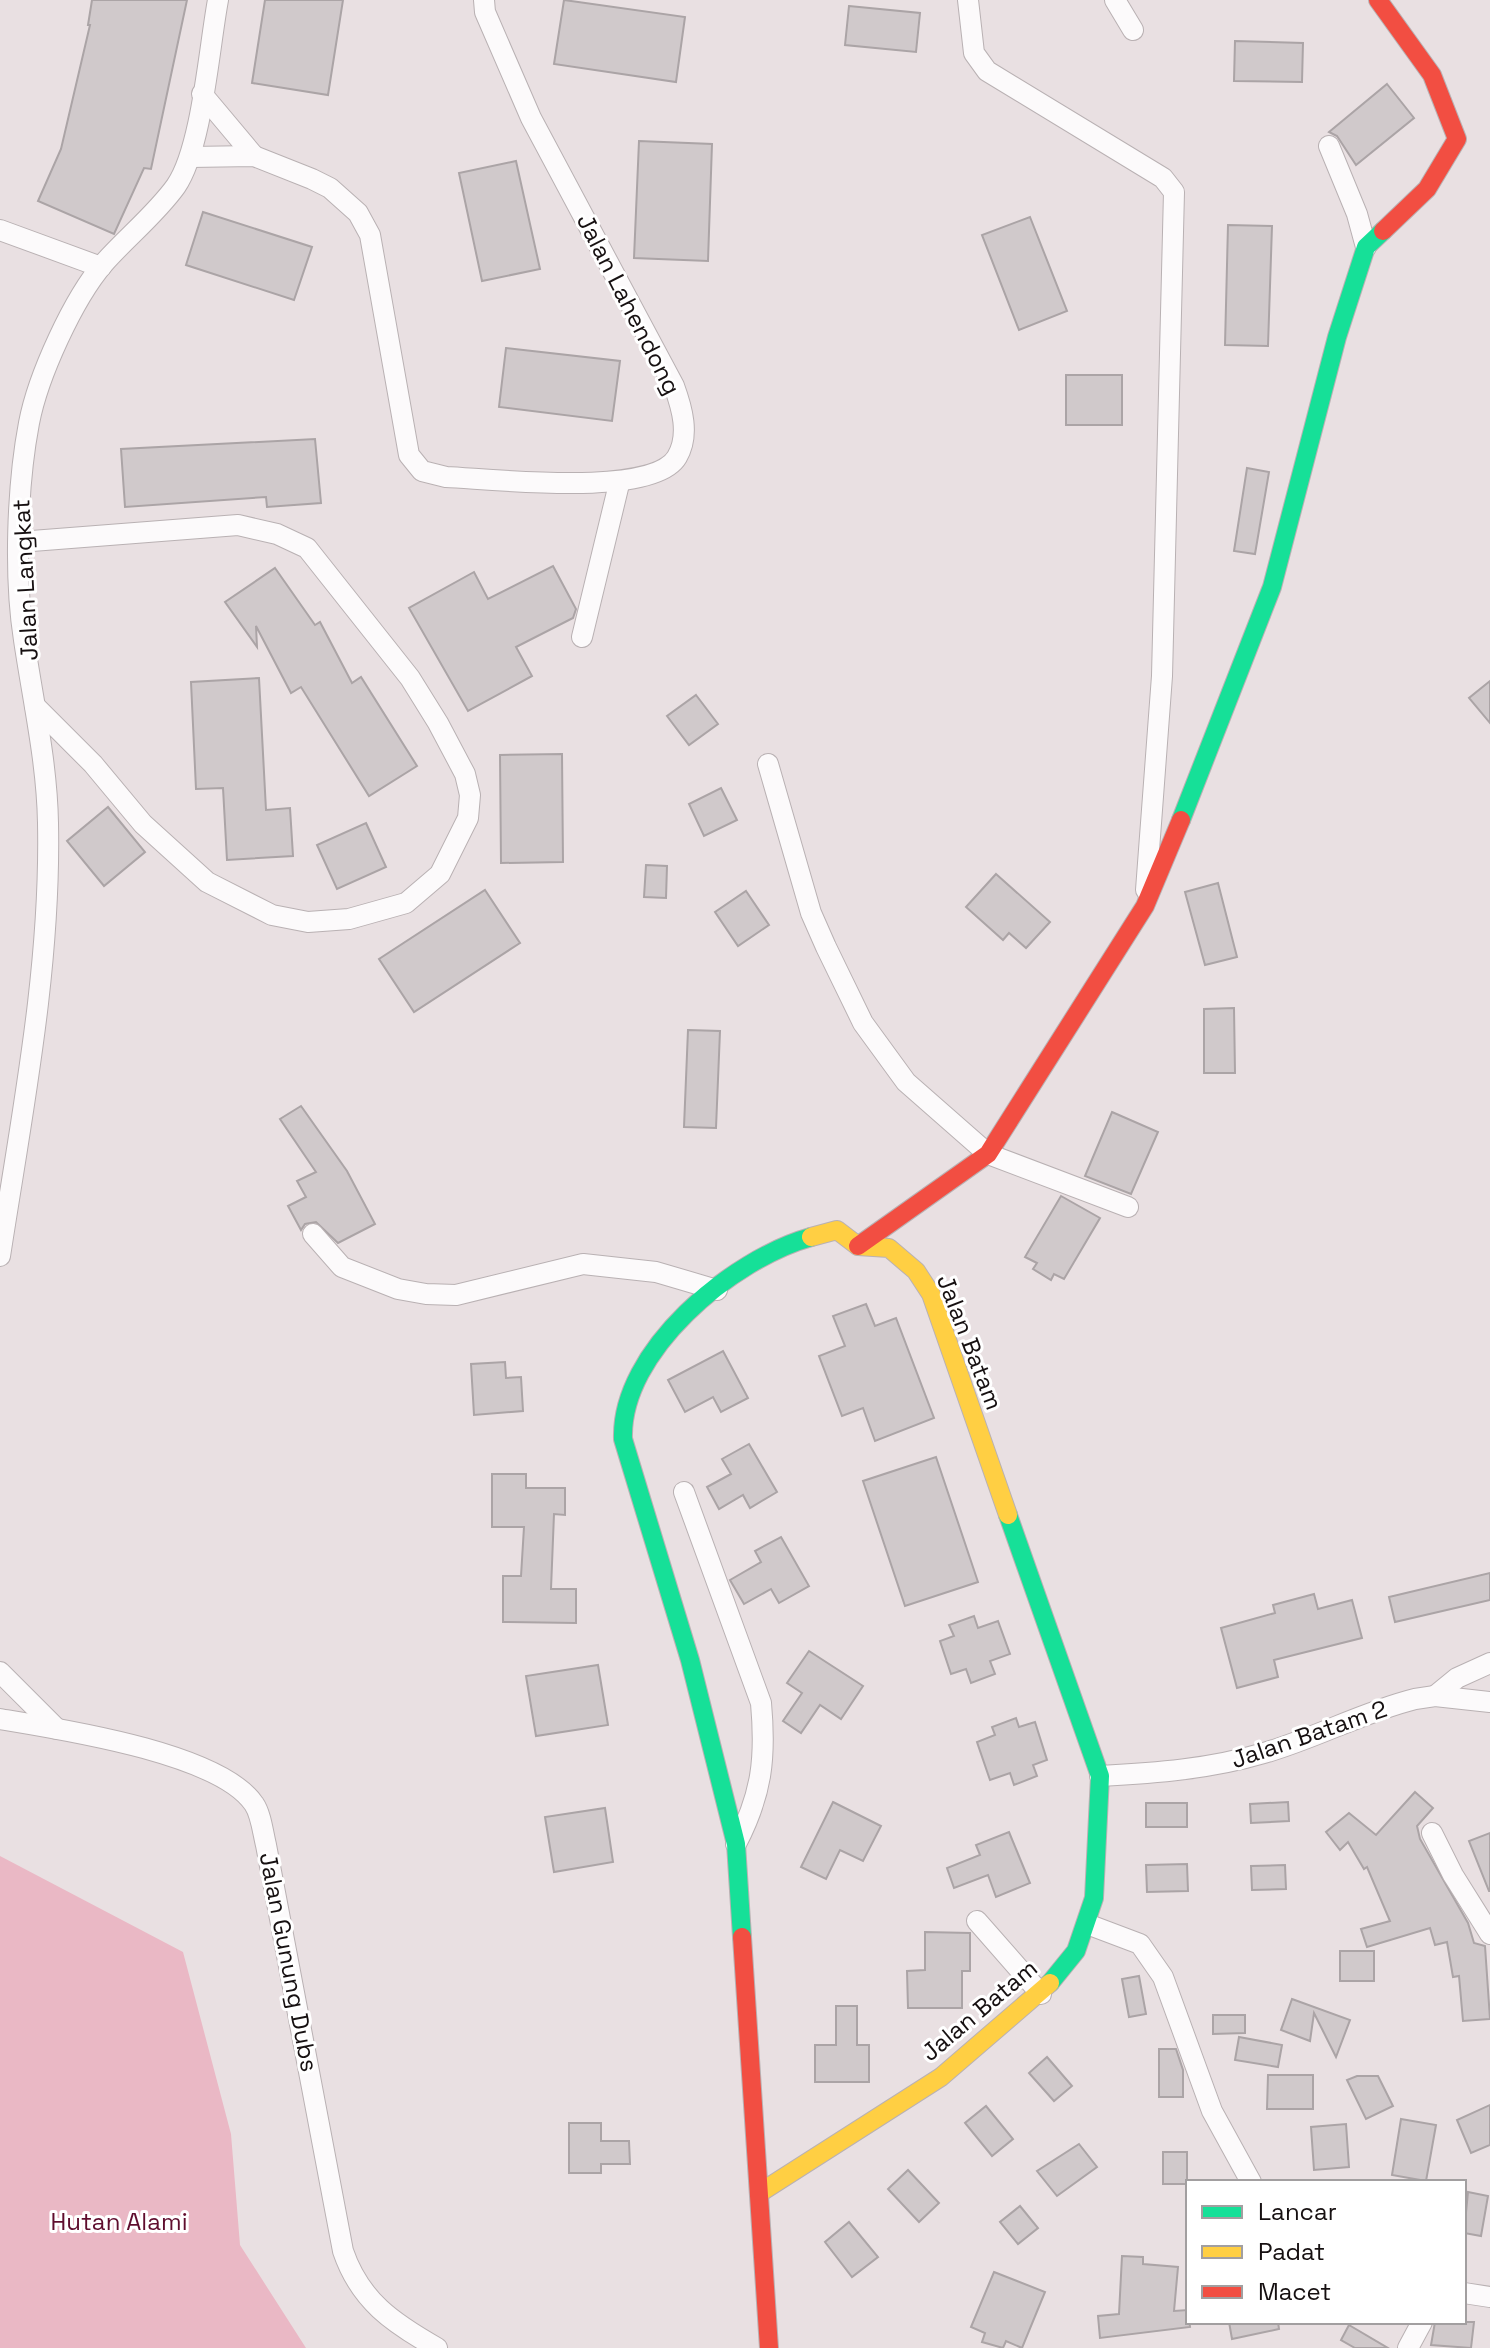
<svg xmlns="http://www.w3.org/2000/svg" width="1490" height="2348" font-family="'Space Grotesk',sans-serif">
  <rect width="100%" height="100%" fill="#e9e0e2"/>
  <!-- green -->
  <polygon fill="#eab8c5" points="0,1856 183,1952 231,2134 240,2245 306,2348 0,2348"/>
  <!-- building -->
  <g fill="#d0c9cb" stroke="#aba4a6" stroke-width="2">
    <polygon points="92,0 187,0 151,169 144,168 114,234 38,201 61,149 90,25 88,25"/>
    <polygon points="265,0 343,0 328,95 252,83"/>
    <polygon points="564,0 685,17 676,82 554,64"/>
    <polygon points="849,6 920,13 916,52 845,45"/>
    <polygon points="1235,41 1303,43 1302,82 1234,81"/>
    <polygon points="1387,84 1414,118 1356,165 1337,136 1329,132"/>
    <polygon points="639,141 712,144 708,261 634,258"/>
    <polygon points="516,161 540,269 482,281 459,173"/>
    <polygon points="203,212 312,247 294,300 186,265"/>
    <polygon points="1030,217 1067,311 1019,330 982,235"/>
    <polygon points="1228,225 1272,226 1268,346 1225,345"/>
    <polygon points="506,348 620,361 612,421 499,407"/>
    <rect x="1066" y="375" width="56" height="50"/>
    <polygon points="315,439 321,503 267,507 266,497 125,507 121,449"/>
    <polygon points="1247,468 1269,472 1255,554 1234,551"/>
    <polygon points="553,566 576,609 573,618 516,647 532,676 468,711 409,608 474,572 488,599"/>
    <polygon points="275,568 315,625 320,622 352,683 361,677 417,766 369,796 301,687 291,693 256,626 257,647 225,602"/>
    <polygon points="259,678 266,810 290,808 293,856 227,860 223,788 196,789 191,682"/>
    <polygon points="1490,681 1490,723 1469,698"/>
    <polygon points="696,695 718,724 689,745 667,716"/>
    <polygon points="562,754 563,862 501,863 500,755"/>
    <polygon points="721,788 737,820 704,836 689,804"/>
    <polygon points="108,807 145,852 104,886 67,841"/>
    <polygon points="366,823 386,867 337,889 317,845"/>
    <polygon points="646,865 667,866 666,898 644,897"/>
    <polygon points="996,874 1050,922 1026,948 1009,933 1003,940 966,907"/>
    <polygon points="1218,883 1237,957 1205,965 1185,892"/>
    <polygon points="485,890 520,943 414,1012 379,959"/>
    <polygon points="746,891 769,925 738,946 715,912"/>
    <polygon points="1234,1008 1235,1073 1204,1073 1204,1009"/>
    <polygon points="688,1030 720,1031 716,1128 684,1127"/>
    <polygon points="301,1106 347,1171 375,1224 338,1243 316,1222 305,1224 301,1230 288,1206 306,1197 297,1181 316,1172 280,1119"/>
    <polygon points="1112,1112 1158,1132 1131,1194 1085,1176"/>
    <polygon points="1061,1196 1100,1218 1064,1279 1054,1274 1051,1280 1033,1269 1037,1263 1025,1257"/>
    <polygon points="866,1304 875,1326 896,1318 934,1418 875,1441 863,1408 842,1416 819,1356 845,1346 833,1316"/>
    <polygon points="723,1351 748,1398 721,1412 713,1397 685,1412 668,1380"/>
    <polygon points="505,1362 506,1378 521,1377 523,1411 474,1415 471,1364"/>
    <polygon points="749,1444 777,1492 750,1508 743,1495 719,1509 707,1487 731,1474 722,1459"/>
    <polygon points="936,1457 978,1582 905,1606 863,1481"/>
    <polygon points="492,1474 526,1474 526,1488 565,1488 565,1515 554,1514 551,1589 576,1589 576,1623 503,1622 503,1576 521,1576 524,1527 492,1527"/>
    <polygon points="781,1537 809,1586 779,1603 771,1589 744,1604 730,1580 761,1562 755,1551"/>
    <polygon points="1490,1573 1490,1600 1395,1622 1389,1597"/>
    <polygon points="1314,1594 1318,1609 1352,1600 1362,1638 1274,1660 1278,1677 1237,1688 1221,1628 1275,1613 1273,1605"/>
    <polygon points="974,1616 978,1628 998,1621 1010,1654 990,1661 995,1674 971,1683 966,1669 951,1674 940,1641 954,1636 949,1625"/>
    <polygon points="809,1651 863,1686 841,1719 820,1705 801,1733 783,1721 802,1693 787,1683"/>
    <polygon points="598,1665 608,1725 536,1736 526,1676"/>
    <polygon points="1016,1718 1019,1727 1035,1722 1047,1760 1033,1765 1037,1776 1014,1785 1010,1773 990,1780 977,1742 995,1735 992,1727"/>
    <polygon points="1415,1792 1433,1808 1417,1826 1420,1839 1468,1923 1474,1943 1485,1946 1490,2019 1463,2021 1459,1976 1453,1977 1447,1942 1435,1945 1430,1928 1367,1947 1361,1929 1390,1921 1367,1867 1364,1869 1348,1842 1340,1850 1326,1832 1349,1813 1376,1835"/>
    <polygon points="833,1802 881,1826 863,1861 840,1850 826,1879 801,1867"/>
    <polygon points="1288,1802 1289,1821 1251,1823 1250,1804"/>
    <rect x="1146" y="1803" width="41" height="24"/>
    <polygon points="605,1808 613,1862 554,1872 545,1817"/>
    <polygon points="1009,1832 1030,1883 996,1897 988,1875 954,1888 947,1868 980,1855 976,1845"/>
    <polygon points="1490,1833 1490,1891 1489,1891 1469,1841"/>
    <polygon points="1187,1864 1188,1891 1147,1892 1146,1865"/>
    <polygon points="1285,1865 1286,1889 1252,1890 1251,1866"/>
    <polygon points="925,1932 970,1933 970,1971 962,1971 962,2008 908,2008 907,1971 925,1970"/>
    <rect x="1340" y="1951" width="34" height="30"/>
    <polygon points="1139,1976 1146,2014 1129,2017 1122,1979"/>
    <polygon points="1292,1999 1350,2020 1336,2057 1314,2013 1310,2041 1281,2030"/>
    <polygon points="836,2006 857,2006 857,2045 869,2045 869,2082 815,2082 815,2045 836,2045"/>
    <polygon points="1213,2015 1245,2015 1245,2033 1213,2034"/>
    <polygon points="1239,2037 1282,2045 1278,2067 1235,2060"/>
    <polygon points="1159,2049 1176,2049 1183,2070 1183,2097 1159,2097"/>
    <polygon points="1047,2057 1072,2086 1054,2101 1029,2073"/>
    <polygon points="1268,2075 1313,2075 1313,2109 1267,2109"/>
    <polygon points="1357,2076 1378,2076 1393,2106 1366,2119 1347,2080"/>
    <polygon points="1490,2105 1490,2145 1471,2153 1457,2120"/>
    <polygon points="986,2106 1013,2139 992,2156 965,2123"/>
    <polygon points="1401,2119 1436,2125 1426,2181 1392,2175"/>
    <polygon points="569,2123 601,2123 601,2141 629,2141 630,2164 601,2164 601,2173 569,2173"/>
    <polygon points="1346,2124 1349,2167 1314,2170 1311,2127"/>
    <polygon points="1079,2144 1097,2167 1057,2196 1037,2171"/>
    <rect x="1163" y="2152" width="24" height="32"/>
    <polygon points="908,2170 939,2203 919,2222 888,2189"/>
    <polygon points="1468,2192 1488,2196 1481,2236 1464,2233"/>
    <polygon points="1020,2206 1038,2228 1018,2244 1000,2222"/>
    <polygon points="849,2222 878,2257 852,2277 825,2242"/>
    <polygon points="1122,2256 1143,2257 1143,2264 1178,2267 1174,2311 1188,2310 1190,2327 1100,2338 1098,2316 1119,2314"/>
    <polygon points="994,2272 1045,2292 1022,2348 1006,2341 1003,2348 982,2342 985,2333 971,2327"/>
    <polygon points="1229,2322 1278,2322 1279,2329 1232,2339"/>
    <polygon points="1435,2322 1474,2322 1471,2348 1431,2345"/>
    <polygon points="1349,2325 1388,2348 1355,2348 1341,2340"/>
  </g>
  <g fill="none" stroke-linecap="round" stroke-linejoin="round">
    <defs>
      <g id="street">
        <polyline points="968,0 974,53 987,71 1163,178 1174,192 1162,676 1146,890"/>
        <polyline points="1115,0 1133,30"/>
        <polyline points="202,94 254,156"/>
        <polyline points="1329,146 1357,214 1366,247"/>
        <path d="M190,157L254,156L312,179L330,188L358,213L370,235L409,455L422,471L446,477C493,479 653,498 677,457C690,435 682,408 674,386L531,118L485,12L484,0"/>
        <polyline points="0,230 101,267"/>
        <polyline points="19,542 238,525 277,534 307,548 410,678 438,723 465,774 470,795 468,818 440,874 406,903 349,919 308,922 272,915 207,882 143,824 93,764 35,706"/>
        <polyline points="582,637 619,484"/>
        <polyline points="768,764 811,913 826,947 863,1023 906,1082 988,1154 1128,1207"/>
        <polyline points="313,1234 342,1267 398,1289 426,1294 456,1295 583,1264 656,1272 717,1290"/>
        <path d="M0,1256C22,1113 51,968 48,823C47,762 33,701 24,640C14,577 17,486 29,423C38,376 73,299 104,263C127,237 156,214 176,186C202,148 209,48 218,0"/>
        <path d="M684,1492L761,1703C766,1758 762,1794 736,1844"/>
        <polyline points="0,1672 57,1729"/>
        <polyline points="1435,1696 1457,1678 1490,1663"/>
        <path d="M0,1719C60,1729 220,1753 254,1804C261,1814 263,1833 266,1845L343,2251C360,2301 393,2323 437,2348"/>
        <path d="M1100,1776C1156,1773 1210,1769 1264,1753C1316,1738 1363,1712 1415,1699L1435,1696L1490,1702"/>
        <polyline points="1432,1833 1453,1875 1490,1934"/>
        <polyline points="977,1921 1041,1994"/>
        <polyline points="1087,1924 1140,1944 1163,1977 1212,2111 1251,2182"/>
        <polyline points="1464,2293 1490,2297"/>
        <polyline points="1408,2348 1422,2322"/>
      </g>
      <g id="fast">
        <polyline points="1181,820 1272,587 1337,337 1366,247 1383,231"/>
        <polyline points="1008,1515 1100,1776 1094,1898 1076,1951 1050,1983"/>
        <path d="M742,1937L736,1844L690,1660L623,1439C620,1351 732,1259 811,1237"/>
      </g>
      <g id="slow">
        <polyline points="811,1237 837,1230 858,1246 889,1248 916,1271 931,1294 1008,1515"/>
        <polyline points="761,2192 941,2077 1050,1983"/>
      </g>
      <g id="jam">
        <polyline points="1378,0 1432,75 1457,139 1427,189 1383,231"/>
        <polyline points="858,1246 988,1154 1145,906 1181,820"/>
        <polyline points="742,1937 769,2348"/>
      </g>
    </defs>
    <!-- street casing -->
    <use href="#street" stroke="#b9b1b3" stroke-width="22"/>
    <!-- fast casing -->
    <use href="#fast" stroke="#b9b1b3" stroke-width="20"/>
    <!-- slow casing -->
    <use href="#slow" stroke="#b9b1b3" stroke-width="20"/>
    <!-- jam casing -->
    <use href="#jam" stroke="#b9b1b3" stroke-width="20"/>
    <!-- street -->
    <use href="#street" stroke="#fcfafb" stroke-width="20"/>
    <!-- fast -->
    <use href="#fast" stroke="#16e098" stroke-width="18"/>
    <!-- slow -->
    <use href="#slow" stroke="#ffcf43" stroke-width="18"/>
    <!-- jam -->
    <use href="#jam" stroke="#f24e42" stroke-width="18"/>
  </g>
  <g text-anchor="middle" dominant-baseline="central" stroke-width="6" stroke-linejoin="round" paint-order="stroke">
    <!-- street labels -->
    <g font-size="24" fill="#161011" stroke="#fff">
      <text transform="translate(629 304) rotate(63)">Jalan Lahendong</text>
      <text transform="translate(25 580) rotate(-93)">Jalan Langkat</text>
      <text transform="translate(970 1342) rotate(69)">Jalan Batam</text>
      <text transform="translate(1309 1734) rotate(-19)">Jalan Batam 2</text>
      <text transform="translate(289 1962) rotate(79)">Jalan Gunung Dubs</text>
      <text transform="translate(979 2010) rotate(-40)">Jalan Batam</text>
    </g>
    <!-- park labels -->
    <g font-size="24" fill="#5f0d2e" stroke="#fff">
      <text x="119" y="2221">Hutan Alami</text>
    </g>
  </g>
  <!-- legend -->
  <rect x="1186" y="2180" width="280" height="144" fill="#ffffff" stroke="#a29fa0" stroke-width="2"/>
  <rect x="1202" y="2206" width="40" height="12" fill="#16e098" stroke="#a29fa0" stroke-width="2"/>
  <text x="1258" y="2220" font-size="24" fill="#161011">Lancar</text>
  <rect x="1202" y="2246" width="40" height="12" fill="#ffcf43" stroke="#a29fa0" stroke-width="2"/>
  <text x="1258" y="2260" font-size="24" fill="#161011">Padat</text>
  <rect x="1202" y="2286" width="40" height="12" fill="#f24e42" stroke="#a29fa0" stroke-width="2"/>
  <text x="1258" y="2300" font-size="24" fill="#161011">Macet</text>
</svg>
